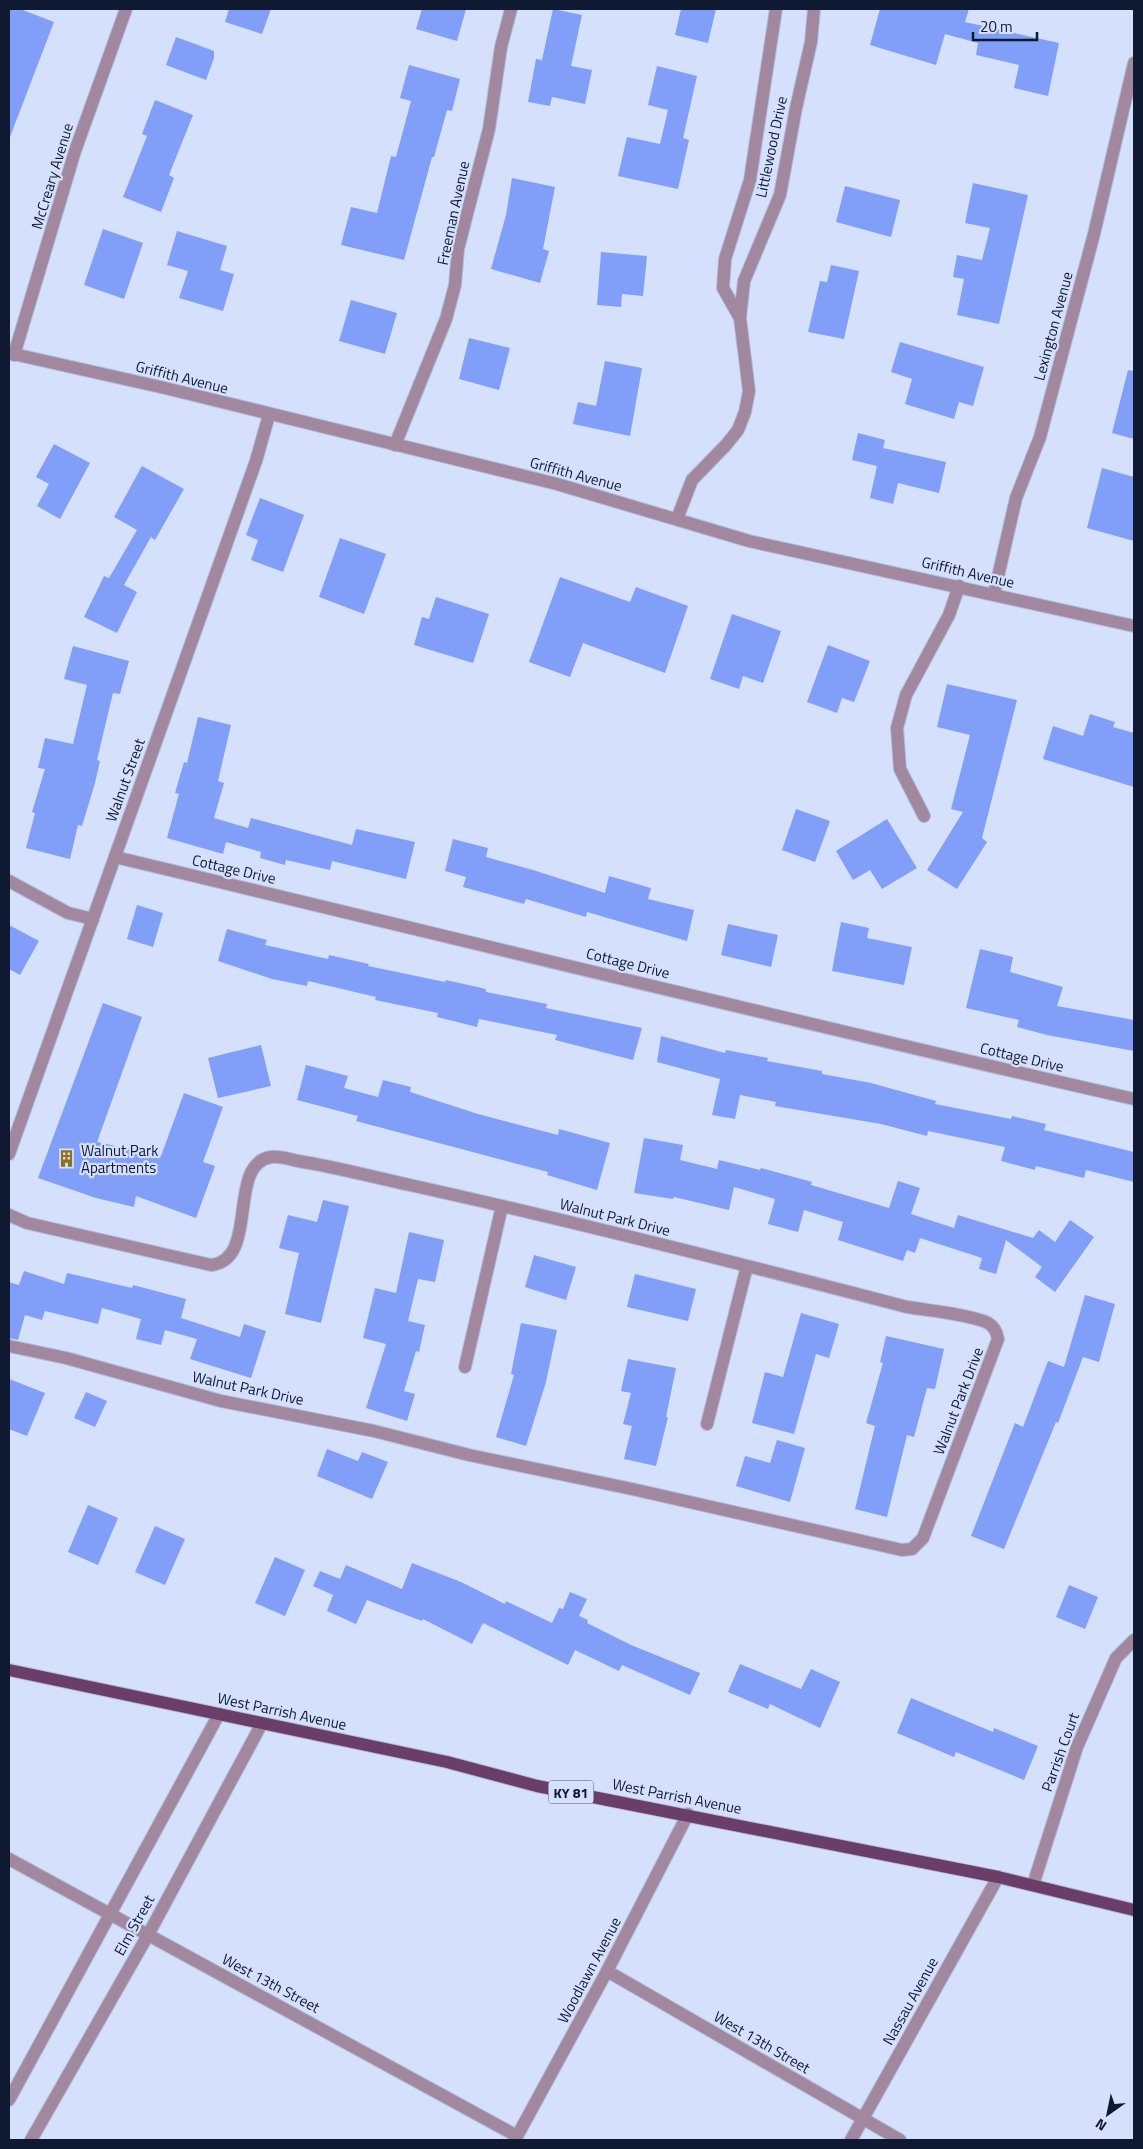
<svg xmlns="http://www.w3.org/2000/svg" width="1143" height="2149" font-family="'Titillium Web',sans-serif">
  <rect width="100%" height="100%" fill="#d5e0fd"/>
  <!-- building -->
  <g fill="#819ff8">
    <polygon points="9,9 20,9 54,22 10,137"/>
    <polygon points="229,9 271,9 262,34 225,22"/>
    <polygon points="422,9 466,9 457,41 416,29"/>
    <polygon points="553,9 582,15 571,66 592,70 585,104 552,97 550,106 528,102 536,59 542,60"/>
    <polygon points="681,9 716,9 708,43 675,35"/>
    <polygon points="880,9 969,9 965,22 1059,43 1048,96 1014,88 1019,65 976,55 978,43 945,34 936,65 870,45"/>
    <polygon points="176,37 214,51 214,58 206,80 166,65"/>
    <polygon points="409,65 460,79 452,111 447,110 434,157 432,157 404,260 341,245 351,207 377,213 391,156 396,157 411,101 400,98"/>
    <polygon points="657,66 697,76 683,138 689,140 678,189 618,176 627,137 660,144 668,110 648,105"/>
    <polygon points="155,100 193,115 169,175 174,178 161,212 123,197 147,136 142,134"/>
    <polygon points="512,178 555,187 543,249 549,251 540,283 491,269 506,215"/>
    <polygon points="973,183 1028,195 999,324 957,315 964,279 953,277 957,255 982,260 990,228 965,223"/>
    <polygon points="845,186 900,200 891,237 836,222"/>
    <polygon points="103,229 143,243 124,299 84,285"/>
    <polygon points="177,231 227,246 220,270 234,274 223,311 179,298 188,271 167,265"/>
    <polygon points="601,252 647,256 643,296 622,294 621,307 597,305"/>
    <polygon points="831,265 859,271 844,339 808,332 820,281 827,282"/>
    <polygon points="351,300 397,313 385,354 339,341"/>
    <polygon points="469,338 510,348 499,390 459,379"/>
    <polygon points="900,342 984,367 973,406 959,402 954,419 905,404 912,379 891,372"/>
    <polygon points="605,361 642,368 630,436 573,424 578,402 596,406"/>
    <polygon points="1128,370 1134,371 1134,439 1112,433"/>
    <polygon points="858,433 885,440 883,448 946,462 939,493 898,483 893,504 870,498 877,466 852,460"/>
    <polygon points="54,444 90,463 60,519 37,506 49,484 36,477"/>
    <polygon points="142,466 184,489 155,540 151,537 124,585 137,592 117,633 84,617 104,576 109,578 137,530 114,517"/>
    <polygon points="1102,468 1134,477 1134,541 1087,528"/>
    <polygon points="260,498 304,515 283,572 251,560 258,540 246,535"/>
    <polygon points="340,538 386,554 364,614 319,597"/>
    <polygon points="560,577 630,602 636,587 688,606 665,673 583,643 570,677 529,662"/>
    <polygon points="436,597 489,614 473,663 414,645 422,617 429,619"/>
    <polygon points="732,614 781,631 763,683 743,676 739,689 710,679"/>
    <polygon points="828,645 870,661 854,702 842,698 837,713 807,702"/>
    <polygon points="73,646 129,661 120,694 113,693 97,760 100,761 95,783 82,826 78,825 70,859 26,848 35,813 32,812 45,769 38,768 45,738 73,744 87,685 64,679"/>
    <polygon points="947,684 1017,700 982,838 987,842 957,889 927,870 963,812 951,809 970,735 937,727"/>
    <polygon points="1090,714 1115,722 1113,727 1134,733 1134,787 1043,759 1053,726 1083,736"/>
    <polygon points="198,717 231,725 218,781 224,783 214,818 248,828 251,818 352,845 356,829 415,842 406,879 332,861 330,870 286,860 285,865 260,858 261,852 226,842 223,854 167,838 179,794 175,793 184,762 187,763"/>
    <polygon points="796,809 830,821 815,862 782,850"/>
    <polygon points="887,819 917,868 882,889 870,870 853,880 836,851"/>
    <polygon points="453,839 488,848 486,857 533,870 605,893 609,876 651,888 648,899 694,910 687,941 587,912 586,917 526,899 524,904 463,887 466,877 445,871"/>
    <polygon points="137,905 163,913 153,947 127,939"/>
    <polygon points="841,922 869,928 867,938 912,947 904,985 832,971"/>
    <polygon points="728,924 778,935 771,967 721,955"/>
    <polygon points="9,925 39,941 20,975 9,969"/>
    <polygon points="227,929 267,940 265,945 328,959 329,955 369,964 368,966 445,982 446,980 486,989 486,992 547,1004 546,1008 642,1028 633,1060 555,1040 557,1035 479,1019 477,1027 437,1017 438,1013 375,1000 376,997 308,981 307,986 272,979 218,961"/>
    <polygon points="980,949 1013,957 1010,972 1063,987 1057,1006 1134,1020 1134,1051 1047,1035 1017,1027 1019,1020 966,1008"/>
    <polygon points="103,1003 142,1017 97,1142 161,1156 184,1093 223,1107 203,1162 215,1166 196,1218 136,1196 134,1207 96,1198 38,1178"/>
    <polygon points="661,1036 725,1053 726,1050 768,1058 767,1061 822,1071 822,1074 871,1083 936,1101 935,1104 1011,1119 1012,1116 1046,1124 1044,1130 1134,1152 1134,1182 1086,1170 1084,1178 1036,1166 1035,1170 1001,1161 1005,1147 928,1131 927,1136 881,1124 775,1106 776,1102 740,1095 735,1119 712,1115 720,1079 657,1062"/>
    <polygon points="261,1045 271,1086 218,1098 208,1058"/>
    <polygon points="306,1065 348,1076 344,1088 378,1097 383,1080 411,1087 410,1092 478,1114 558,1135 559,1129 610,1143 597,1190 547,1175 548,1172 356,1121 358,1116 297,1100"/>
    <polygon points="644,1138 683,1145 680,1160 717,1169 719,1160 760,1170 761,1168 812,1182 811,1185 889,1208 898,1181 920,1188 911,1214 954,1228 958,1215 1033,1238 1039,1230 1055,1242 1070,1220 1094,1237 1055,1292 1035,1277 1042,1267 1006,1240 996,1274 979,1269 982,1258 920,1238 915,1253 907,1250 903,1261 838,1240 843,1222 804,1210 798,1232 768,1224 775,1199 734,1187 729,1210 674,1197 673,1199 634,1193"/>
    <polygon points="323,1200 349,1206 321,1323 285,1314 299,1253 279,1248 288,1215 317,1222"/>
    <polygon points="409,1232 444,1240 435,1282 418,1279 408,1321 425,1325 419,1352 416,1351 404,1391 415,1394 407,1421 366,1408 386,1344 363,1338 375,1288 396,1293"/>
    <polygon points="534,1255 576,1267 566,1300 525,1287"/>
    <polygon points="24,1271 64,1284 67,1273 132,1288 133,1285 186,1299 181,1318 240,1337 244,1324 266,1331 251,1378 190,1359 197,1339 165,1330 161,1345 136,1339 141,1319 102,1308 98,1324 45,1311 42,1320 25,1315 18,1340 9,1338 9,1282 19,1285"/>
    <polygon points="635,1274 696,1289 688,1321 627,1307"/>
    <polygon points="1085,1295 1115,1304 1099,1362 1083,1357 1058,1423 1056,1422 1004,1549 971,1536 1015,1423 1023,1427 1048,1361 1064,1367"/>
    <polygon points="801,1313 839,1324 829,1358 816,1354 794,1434 752,1423 765,1372 783,1377"/>
    <polygon points="521,1323 557,1330 546,1382 526,1446 496,1437 514,1375 511,1374"/>
    <polygon points="886,1336 944,1349 935,1389 927,1388 914,1437 907,1435 887,1517 855,1509 875,1426 866,1423 883,1363 880,1362"/>
    <polygon points="628,1359 676,1368 666,1417 668,1417 656,1466 624,1459 632,1426 623,1424 631,1393 621,1391"/>
    <polygon points="9,1379 45,1393 27,1436 9,1429"/>
    <polygon points="86,1392 107,1401 95,1427 74,1418"/>
    <polygon points="777,1440 805,1448 790,1502 736,1486 745,1456 770,1463"/>
    <polygon points="327,1449 358,1461 362,1452 388,1462 372,1499 317,1476"/>
    <polygon points="88,1505 118,1518 98,1565 68,1552"/>
    <polygon points="155,1526 185,1539 165,1585 135,1572"/>
    <polygon points="275,1557 305,1570 285,1616 255,1603"/>
    <polygon points="412,1563 461,1582 505,1604 506,1601 552,1623 559,1608 563,1609 570,1592 587,1599 579,1616 588,1620 587,1623 631,1645 700,1673 690,1695 622,1665 619,1671 575,1650 568,1665 483,1623 472,1644 423,1619 422,1621 367,1600 356,1624 327,1611 333,1595 313,1586 320,1571 340,1579 346,1565 402,1589"/>
    <polygon points="1069,1585 1098,1597 1085,1629 1056,1617"/>
    <polygon points="740,1664 801,1689 811,1669 840,1682 820,1728 770,1704 768,1709 728,1692"/>
    <polygon points="911,1698 993,1732 994,1728 1038,1746 1024,1780 956,1752 954,1757 897,1733"/>
  </g>
  <g fill="none" stroke-linecap="round" stroke-linejoin="round">
    <defs>
      <g id="minor">
        <polyline points="740,318 723,288 725,259 750,180 776,9"/>
        <polyline points="9,353 165,388 557,484 749,541 1134,626"/>
        <polyline points="14,355 75,151 126,9"/>
        <polyline points="395,445 446,319 455,285 458,249 489,129 501,47 511,9"/>
        <polyline points="677,519 692,480 726,445 738,430 745,412 749,391 740,318 744,281 780,195 796,108 811,42 814,9"/>
        <polyline points="994,594 1016,498 1040,437 1094,234 1134,63"/>
        <polyline points="924,816 900,769 897,728 906,695 949,615 959,586"/>
        <path d="M115,857C455,938 794,1022 1134,1099"/>
        <polyline points="9,881 68,913 93,919"/>
        <polyline points="9,1154 256,461 269,415"/>
        <path d="M9,1215L27,1223L211,1265C260,1260 226,1164 271,1157C279,1156 289,1159 298,1161C336,1167 373,1177 410,1185C577,1222 742,1264 907,1307C926,1310 973,1315 988,1323C995,1327 997,1333 998,1339L923,1538L912,1549L902,1550L632,1489L469,1455L374,1431L221,1401L66,1358L9,1346"/>
        <polyline points="465,1367 502,1206"/>
        <polyline points="707,1424 747,1266"/>
        <polyline points="9,1859 517,2136"/>
        <polyline points="1033,1885 1077,1747 1116,1658 1134,1640"/>
        <polyline points="607,1971 900,2140"/>
        <polyline points="9,2100 219,1714"/>
        <polyline points="31,2140 148,1935 261,1725"/>
        <polyline points="515,2140 607,1971 688,1814"/>
        <polyline points="851,2140 998,1877"/>
      </g>
      <polyline id="major" points="9,1670 447,1762 537,1786 998,1877 1134,1910"/>
    </defs>
    <!-- minor casing -->
    <use href="#minor" stroke="#b2bcd8" stroke-width="14"/>
    <!-- major casing -->
    <use href="#major" stroke="#b2bcd8" stroke-width="14"/>
    <!-- minor -->
    <use href="#minor" stroke="#a2889f" stroke-width="12"/>
    <!-- major -->
    <use href="#major" stroke="#6b3e69" stroke-width="12"/>
  </g>
  <!-- icons -->
  <defs>
    <symbol id="building-bare" viewBox="-9 -9 18 18"><path d="M-4-6H4V6H1V3H-1V6H-4ZM-2.5-4.3h1.7v1.8h-1.7ZM.8-4.3h1.7v1.8H.8ZM-2.5-1h1.7V.8h-1.7ZM.8-1h1.7V.8H.8Z" fill="#8f7116" stroke="#d5e0fd" stroke-width="2.5" paint-order="stroke"/></symbol>
  </defs>
  <g fill-rule="evenodd">
    <use href="#building-bare" x="54" y="1146" width="25" height="25"/>
  </g>
  <g text-anchor="middle" dominant-baseline="central" stroke-width="4.5" stroke-linejoin="round" paint-order="stroke">
    <!-- shield labels -->
    <rect fill="#d5e0fd" stroke="#4b556f" stroke-width="1" x="548.5" y="1780.5" width="45" height="23" rx="4"/>
    <g font-size="14" font-weight="bold" fill="#101932">
      <text x="571" y="1792">KY 81</text>
    </g>
    <!-- street labels -->
    <g font-size="15" fill="#101932" stroke="#d5e0fd">
      <text transform="translate(771 147) rotate(-78)">Littlewood Drive</text>
      <text transform="translate(52 176) rotate(-73)">McCreary Avenue</text>
      <text transform="translate(453 213) rotate(-78)">Freeman Avenue</text>
      <text transform="translate(1053 326) rotate(-75)">Lexington Avenue</text>
      <text transform="translate(182 377) rotate(14)">Griffith Avenue</text>
      <text transform="translate(576 474) rotate(15)">Griffith Avenue</text>
      <text transform="translate(968 572) rotate(13)">Griffith Avenue</text>
      <text transform="translate(125 780) rotate(-70)">Walnut Street</text>
      <text transform="translate(234 869) rotate(13)">Cottage Drive</text>
      <text transform="translate(628 963) rotate(14)">Cottage Drive</text>
      <text transform="translate(1022 1057) rotate(13)">Cottage Drive</text>
      <text transform="translate(615 1217) rotate(14)">Walnut Park Drive</text>
      <text transform="translate(248 1388) rotate(12)">Walnut Park Drive</text>
      <text transform="translate(958 1401) rotate(-69)">Walnut Park Drive</text>
      <text transform="translate(282 1711) rotate(12)">West Parrish Avenue</text>
      <text transform="translate(1060 1752) rotate(-70)">Parrish Court</text>
      <text transform="translate(677 1796) rotate(11)">West Parrish Avenue</text>
      <text transform="translate(134 1925) rotate(-61)">Elm Street</text>
      <text transform="translate(589 1970) rotate(-62)">Woodlawn Avenue</text>
      <text transform="translate(271 1983) rotate(28)">West 13th Street</text>
      <text transform="translate(910 2001) rotate(-61)">Nassau Avenue</text>
      <text transform="translate(762 2042) rotate(30)">West 13th Street</text>
    </g>
    <!-- poi labels -->
    <g font-size="15" fill="#101932" stroke="#d5e0fd" text-anchor="start">
      <text x="81" y="1150">Walnut Park<tspan x="81" dy="17">Apartments</tspan></text>
    </g>
  </g>
  <!-- border -->
  <rect width="1143" height="2149" fill="none" stroke="#101932" stroke-width="20"/>
  <!-- north arrow -->
  <g transform="translate(1108 2114) rotate(213)" stroke="#d5e0fd" stroke-width="4" paint-order="stroke">
  <path d="M0-4L9 19L0 12L-9 19Z" fill="#101932"/>
  <text y="-8" font-size="14" font-weight="bold" text-anchor="middle" fill="#101932">N</text>
  </g>
  <!-- scale -->
  <path d="M973 32v8h64v-8" fill="none" stroke="#101932" stroke-width="2.5"/>
  <text x="980" y="32" font-size="15" fill="#101932" stroke="#d5e0fd" stroke-width="4" paint-order="stroke">20 m</text>
</svg>
